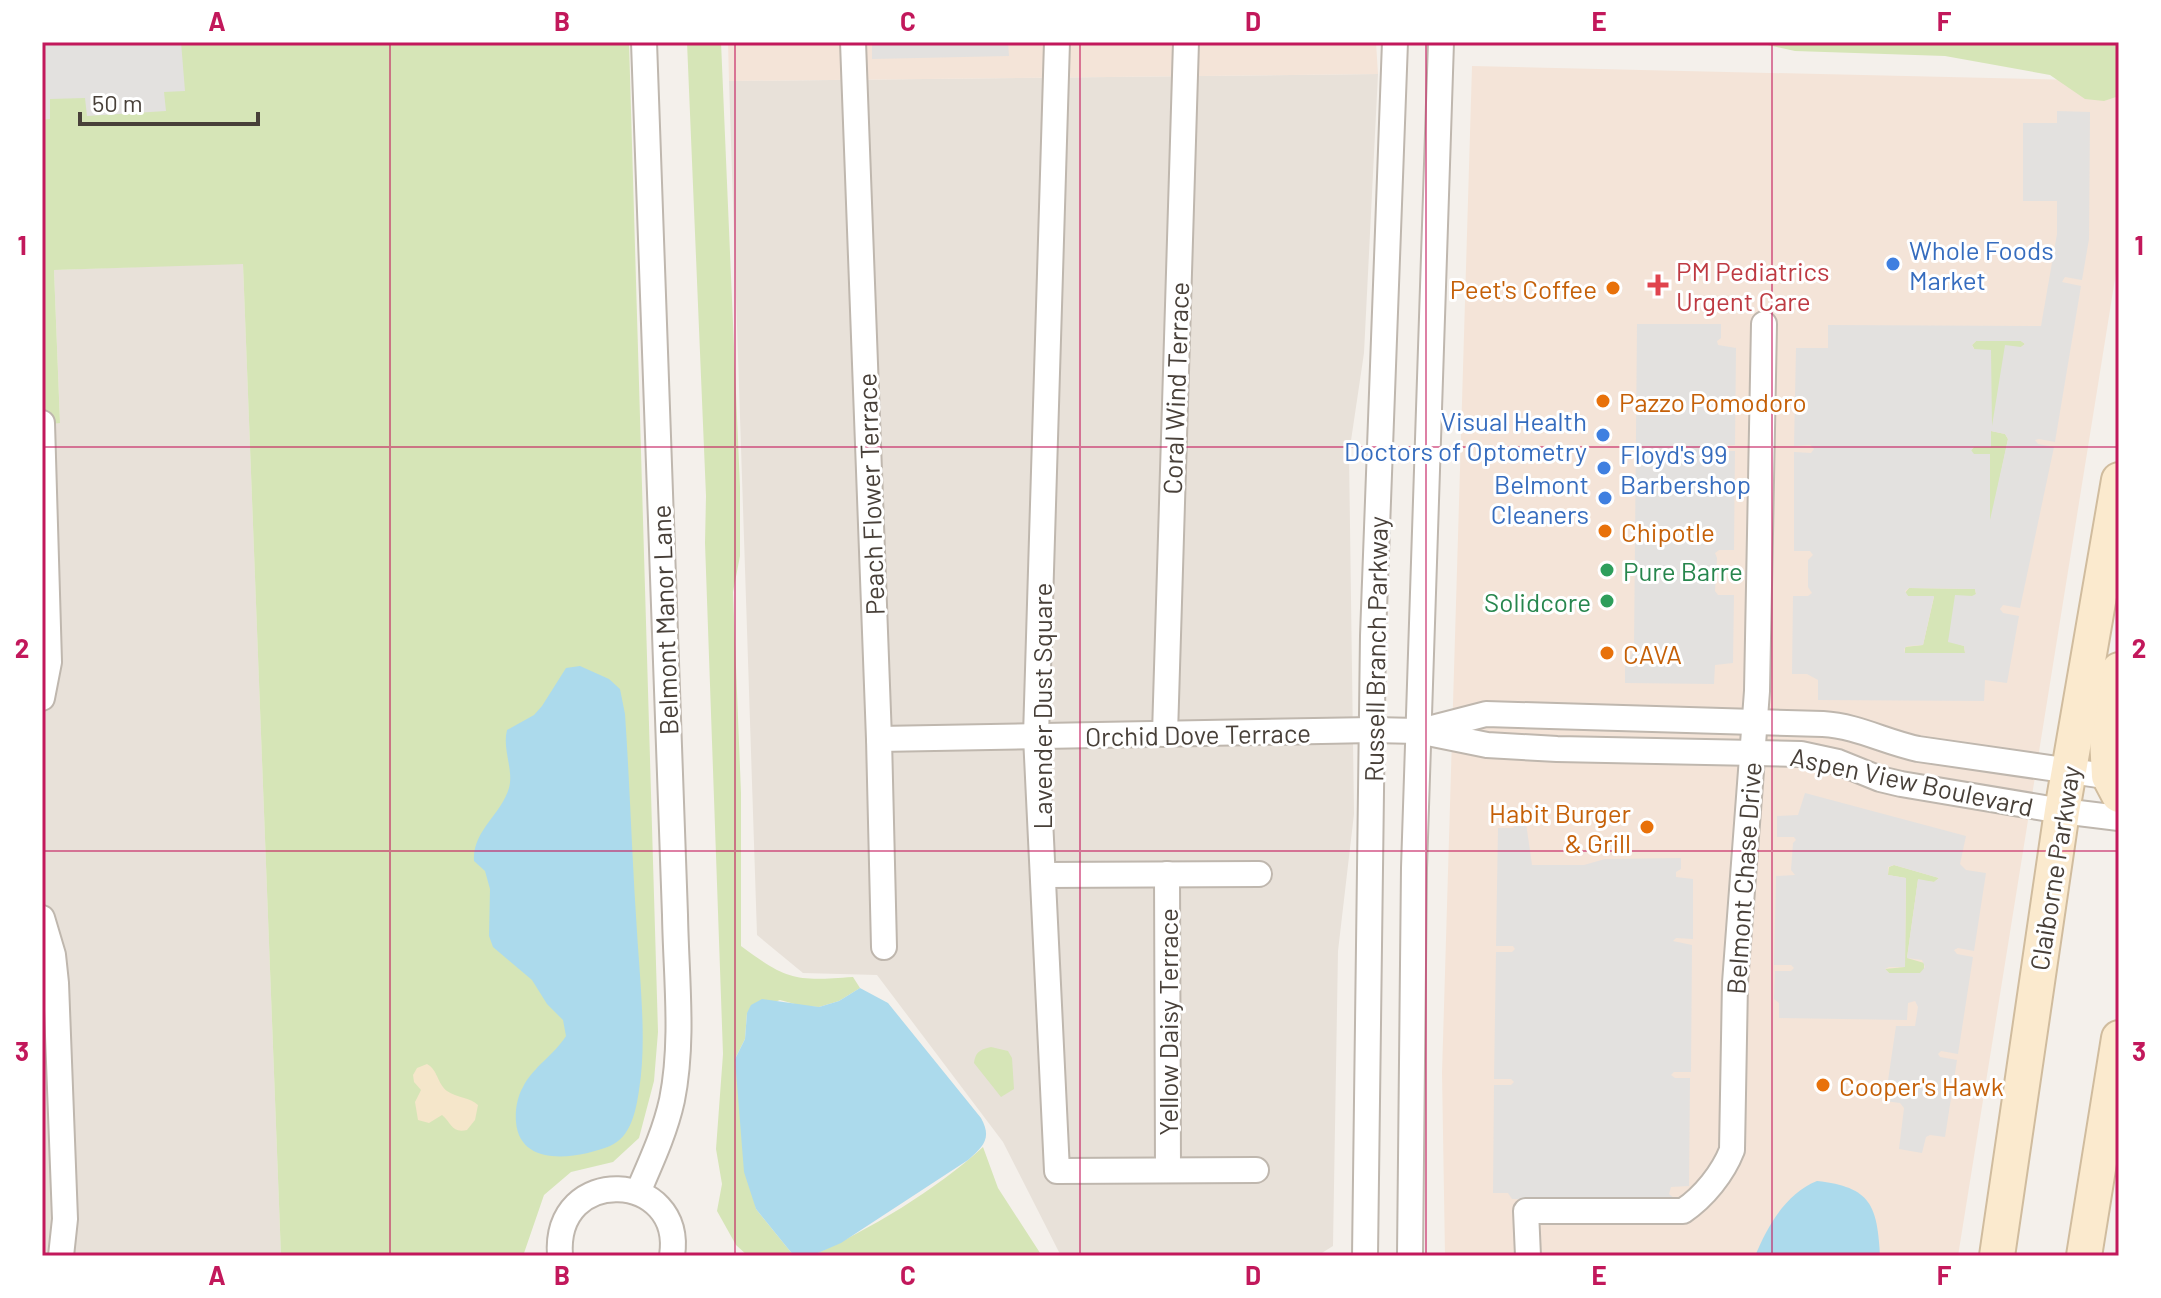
<svg xmlns="http://www.w3.org/2000/svg" width="2161" height="1298" font-family="Barlow,sans-serif">
  <rect width="100%" height="100%" fill="#f4f0eb"/>
  <!-- residential -->
  <g fill="#e8e1d9">
    <polygon points="1378,74 1364,353 1349,454 1354,814 1338,951 1333,1246 1317,1256 1061,1256 1003,1142 877,975 803,973 757,935 729,81"/>
    <polygon points="243,263 281,1256 42,1256 42,425 60,422 54,270"/>
  </g>
  <!-- commercial -->
  <g fill="#f4e4d8">
    <polygon points="728,42 1376,42 1378,74 729,81"/>
    <polygon points="1472,66 2119,81 2119,254 1958,1256 1445,1256 1442,1073"/>
  </g>
  <!-- green -->
  <g fill="#d6e5b7">
    <polygon points="42,42 629,42 658,1032 654,1081 639,1138 613,1162 571,1172 544,1195 523,1256 281,1256 243,264 54,270 60,423 42,425"/>
    <path d="M687,42H721L740,487V556L733,592L741,793V946C788,981 796,981 853,977L860,988L839,1001L819,1007L802,1006L780,1000L747,1013L745,1039L735,1059L756,1209L794,1256H748L736,1245L717,1211L722,1184L716,1149L723,1054L705,543L706,496Z"/>
    <polygon points="1754,42 2119,42 2119,96 2104,101 2085,99 2050,75 1945,56 1795,51"/>
    <polygon points="1976,341 2021,341 2025,344 2021,347 1991,431 2005,434 2008,439 1983,558 1979,561 1971,558 1970,527 1972,524 1989,523 1990,454 1972,454 1971,450 1974,447 1990,447 1991,350 1975,350 1972,345"/>
    <polygon points="1909,588 1975,589 1976,594 1948,641 1964,646 1965,653 1905,653 1905,647 1923,645 1934,597 1908,596 1905,593"/>
    <polygon points="1894,865 1939,878 1934,882 1918,880 1907,958 1924,963 1924,971 1920,973 1889,973 1885,969 1905,967 1906,878 1888,875 1889,867"/>
    <path d="M991,1047L1008,1051L1012,1058L1014,1089L1001,1097L974,1063C976,1051 980,1050 991,1047Z"/>
    <path d="M983,1147L998,1188L1042,1256H811C869,1230 936,1190 983,1147Z"/>
  </g>
  <!-- sand -->
  <path fill="#f5e6ca" d="M427,1064C438,1070 437,1083 447,1091C457,1098 470,1097 478,1105L475,1120L467,1130C452,1134 451,1122 442,1115L429,1123L418,1120L415,1102L421,1090L414,1082L413,1075L417,1068Z"/>
  <!-- parking -->
  <g fill="#e3e1df" fill-rule="evenodd">
    <polygon points="42,42 181,42 185,91 164,92 166,111 87,116 85,98 50,99 50,119 42,120"/>
    <polygon points="872,42 1008,42 1009,56 872,59"/>
    <path d="M2057,111L2090,112L2089,239L2082,280L2065,277L2062,282L2081,286L2055,442L2039,439L2035,440L2038,444L2054,447L2020,608L2003,605L2000,609L2003,613L2019,616L2007,683L1985,680L1984,701L1818,700V680L1807,674H1792L1793,596H1808L1812,593L1808,587V560L1813,555L1810,551H1794V452L1811,453L1814,449L1810,445L1794,446L1796,348H1828V325L2041,326L2057,234V201H2023V123H2057ZM1976,341H2021L2025,344L2021,347L2005,345L1992,426L1991,350L1974,349L1972,345ZM1991,431L2005,434L2008,439L1990,520V454H1974L1971,450L1974,447H1991ZM1909,588L1975,589L1976,594L1972,596L1955,595L1948,642L1964,646L1965,653H1905L1904,649L1907,646L1923,645L1934,596H1908L1905,591Z"/>
    <polygon points="1637,324 1721,324 1721,338 1717,341 1718,345 1736,348 1735,445 1716,447 1719,451 1735,451 1734,550 1719,550 1715,553 1717,558 1715,591 1718,595 1734,595 1733,663 1715,665 1714,684 1625,683 1625,666 1634,650"/>
    <path d="M1805,793L1966,836L1960,864L1966,870L1986,873L1974,951L1958,948L1954,950L1957,954L1973,957L1958,1054L1941,1051L1938,1054L1940,1057L1957,1060L1945,1137L1930,1135L1926,1137L1922,1153L1899,1149L1904,1108L1900,1103L1885,1101L1896,1026H1915L1918,1007L1915,1001L1908,1003L1907,1020L1779,1018V1003L1774,999L1775,971H1791L1794,968L1791,965H1774L1776,876L1795,875L1791,870L1793,843L1796,840L1794,837H1777V816L1798,815ZM1894,865L1939,878L1934,882L1918,879L1907,958L1922,960L1925,967L1920,973H1889L1885,969L1889,967H1905L1906,878L1888,875V867Z"/>
    <polygon points="1517,823 1526,823 1532,865 1584,865 1605,859 1681,858 1681,869 1676,872 1676,877 1693,879 1693,939 1676,938 1673,941 1692,945 1691,1072 1674,1072 1671,1075 1675,1078 1690,1078 1689,1186 1671,1187 1669,1194 1674,1198 1674,1202 1512,1199 1508,1193 1493,1193 1494,1085 1511,1085 1514,1082 1511,1079 1494,1079 1496,952 1512,952 1515,949 1513,946 1496,946 1498,828 1513,828"/>
  </g>
  <!-- water -->
  <g fill="#acdaec">
    <path d="M580,666L609,679L620,689L625,714C630,787 632,859 637,932C640,980 647,1043 639,1090C636,1111 631,1137 610,1146C580,1158 520,1169 516,1122C515,1111 517,1097 523,1087C533,1067 554,1055 566,1036L563,1020L547,1004L532,980L493,947L489,936L490,889L485,871L474,861C472,831 501,815 509,788C514,770 502,749 507,730L534,715L542,706L566,668Z"/>
    <path d="M860,988L888,1003L981,1118C992,1138 984,1146 968,1160L841,1243L811,1256H794L756,1209L744,1172L735,1059L745,1039L747,1013L751,1005L762,999L819,1007L839,1001Z"/>
    <path d="M1817,1181C1871,1187 1877,1205 1880,1256H1755C1767,1227 1786,1193 1817,1181Z"/>
  </g>
  <g fill="none" stroke-linecap="round" stroke-linejoin="round">
    <defs>
      <g id="street">
        <polyline points="853,42 879,739 884,947"/>
        <polyline points="1057,42 1036,736 1057,1171 1256,1170"/>
        <polyline points="42,423 49,662 42,698"/>
        <path d="M1424,730L1486,714L1823,724C1857,726 1885,742 1918,749L2119,778"/>
        <polyline points="1165,734 1186,42"/>
        <polyline points="879,739 1373,730 1418,731 1487,745 1557,749 1801,754 1838,762 1880,779 1901,784 2062,811 2119,818"/>
        <polyline points="1167,874 1168,1170"/>
        <polyline points="1043,875 1259,874"/>
        <polyline points="42,918 53,955 56,983 65,1219 61,1256"/>
        <path d="M638,1192C651,1162 665,1132 672,1100C684,1040 676,976 675,915L644,42"/>
        <path d="M560,1256C553,1163 685,1171 672,1256"/>
        <polyline points="1365,1256 1373,636 1395,42"/>
        <polyline points="1410,1256 1414,868 1441,42"/>
        <path d="M1528,1256L1526,1211H1683C1704,1197 1723,1173 1732,1150L1735,983L1757,691L1764,324"/>
      </g>
      <g id="secondary">
        <polyline points="2119,670 2107,738 2109,776 2119,795"/>
        <polyline points="1997,1256 2062,811 2119,480"/>
        <polyline points="2084,1256 2119,1038"/>
      </g>
    </defs>
    <!-- street casing -->
    <use href="#street" stroke="#bfb7ae" stroke-width="28"/>
    <!-- secondary casing -->
    <use href="#secondary" stroke="#d0bc9e" stroke-width="38"/>
    <!-- street -->
    <use href="#street" stroke="#fff" stroke-width="24"/>
    <!-- secondary -->
    <use href="#secondary" stroke="#fbeace" stroke-width="34"/>
  </g>
  <!-- grid -->
  <path fill="none" stroke="#c2185b" stroke-width="2" stroke-opacity="0.55" d="M390,42V1256M735,42V1256M1080,42V1256M1426,42V1256M1772,42V1256M42,447H2119M42,851H2119"/>
  <!-- markers -->
  <g fill="#3f7fe0" stroke="#fff" stroke-width="3">
    <circle cx="1893" cy="264" r="8"/>
    <circle cx="1603" cy="435" r="8"/>
    <circle cx="1604" cy="468" r="8"/>
    <circle cx="1605" cy="498" r="8"/>
  </g>
  <path fill="#e0444e" stroke="#fff" stroke-width="3" d="M1654 273h8v8h8v8h-8v8h-8v-8h-8v-8h8z"/>
  <g fill="#e8710a" stroke="#fff" stroke-width="3">
    <circle cx="1613" cy="288" r="8"/>
    <circle cx="1603" cy="401" r="8"/>
    <circle cx="1605" cy="531" r="8"/>
    <circle cx="1607" cy="653" r="8"/>
    <circle cx="1647" cy="827" r="8"/>
    <circle cx="1823" cy="1085" r="8"/>
  </g>
  <g fill="#2e9e5b" stroke="#fff" stroke-width="3">
    <circle cx="1607" cy="570" r="8"/>
    <circle cx="1607" cy="601" r="8"/>
  </g>
  <g text-anchor="middle" dominant-baseline="central" stroke-width="6" stroke-linejoin="round" paint-order="stroke">
    <!-- shop labels -->
    <g font-size="26" fill="#366cbe" stroke="#fff" text-anchor="start">
      <text x="1909" y="249">Whole Foods<tspan x="1909" dy="30">Market</tspan></text>
      <text x="1587" y="420" text-anchor="end">Visual Health<tspan x="1587" dy="30">Doctors of Optometry</tspan></text>
      <text x="1620" y="453">Floyd's 99<tspan x="1620" dy="30">Barbershop</tspan></text>
      <text x="1589" y="483" text-anchor="end">Belmont<tspan x="1589" dy="30">Cleaners</tspan></text>
    </g>
    <!-- health labels -->
    <g font-size="26" fill="#be3a42" stroke="#fff" text-anchor="start">
      <text x="1676" y="270">PM Pediatrics<tspan x="1676" dy="30">Urgent Care</tspan></text>
    </g>
    <!-- food labels -->
    <g font-size="26" fill="#c56008" stroke="#fff" text-anchor="start">
      <text x="1597" y="288" text-anchor="end">Peet's Coffee</text>
      <text x="1619" y="401">Pazzo Pomodoro</text>
      <text x="1621" y="531">Chipotle</text>
      <text x="1623" y="653">CAVA</text>
      <text x="1631" y="812" text-anchor="end">Habit Burger<tspan x="1631" dy="30">&amp; Grill</tspan></text>
      <text x="1839" y="1085">Cooper's Hawk</text>
    </g>
    <!-- street labels -->
    <g font-size="26" fill="#484039" stroke="#fff">
      <text transform="translate(1175 388) rotate(-88)">Coral Wind Terrace</text>
      <text transform="translate(870 494) rotate(-92)">Peach Flower Terrace</text>
      <text transform="translate(664 620) rotate(-92)">Belmont Manor Lane</text>
      <text transform="translate(1375 649) rotate(-89)">Russell Branch Parkway</text>
      <text transform="translate(1041 706) rotate(-90)">Lavender Dust Square</text>
      <text transform="translate(1198 734) rotate(-1)">Orchid Dove Terrace</text>
      <text transform="translate(1912 781) rotate(12)">Aspen View Boulevard</text>
      <text transform="translate(2054 868) rotate(-81)">Claiborne Parkway</text>
      <text transform="translate(1743 878) rotate(-86)">Belmont Chase Drive</text>
      <text transform="translate(1167 1022) rotate(-90)">Yellow Daisy Terrace</text>
    </g>
    <!-- leisure labels -->
    <g font-size="26" fill="#27864d" stroke="#fff" text-anchor="start">
      <text x="1623" y="570">Pure Barre</text>
      <text x="1591" y="601" text-anchor="end">Solidcore</text>
    </g>
  </g>
  <!-- border -->
  <rect width="2161" height="1298" fill="none" stroke="#ffffff" stroke-width="88"/>
  <!-- scale -->
  <path d="M80 112v12h178v-12" fill="none" stroke="#484039" stroke-width="4"/>
  <text x="92" y="112" font-size="24" fill="#484039" stroke="#ffffff" stroke-width="6" paint-order="stroke">50 m</text>
  <rect x="44" y="44" width="2073" height="1210" fill="none" stroke="#c2185b" stroke-width="3"/>
  <g font-size="26" text-anchor="middle" font-weight="bold" fill="#c2185b">
    <text x="217" y="31">A</text>
    <text x="562" y="31">B</text>
    <text x="908" y="31">C</text>
    <text x="1253" y="31">D</text>
    <text x="1599" y="31">E</text>
    <text x="1944" y="31">F</text>
    <text x="22" y="255">1</text>
    <text x="2139" y="255">1</text>
    <text x="22" y="658">2</text>
    <text x="2139" y="658">2</text>
    <text x="22" y="1061">3</text>
    <text x="2139" y="1061">3</text>
    <text x="217" y="1285">A</text>
    <text x="562" y="1285">B</text>
    <text x="908" y="1285">C</text>
    <text x="1253" y="1285">D</text>
    <text x="1599" y="1285">E</text>
    <text x="1944" y="1285">F</text>
  </g>
</svg>
